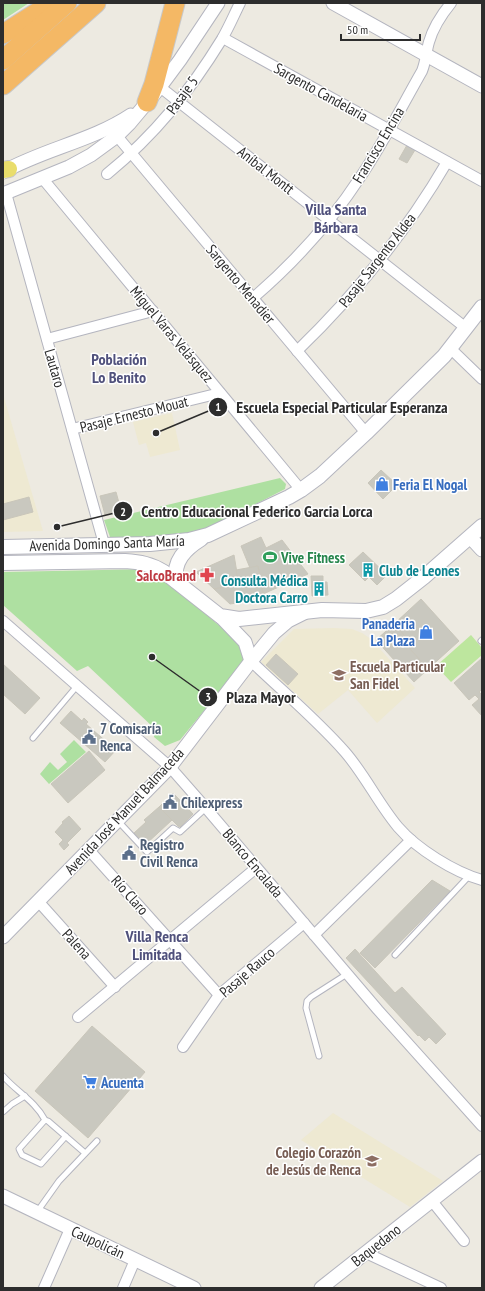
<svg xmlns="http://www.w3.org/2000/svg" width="485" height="1291" font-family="'PT Sans Narrow',sans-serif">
  <rect width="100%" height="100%" fill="#edeae1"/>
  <!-- education -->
  <g fill="#eee9d2">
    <polygon points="3,394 43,531 3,532"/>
    <polygon points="172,413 180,450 150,457 146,443 139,445 133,422"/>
    <polygon points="334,628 352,629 362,633 371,639 415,688 377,723 348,690 318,714 261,662 294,629"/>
    <polygon points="333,1113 443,1181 410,1207 301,1140"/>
  </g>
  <!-- green -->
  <g fill="#aee0a1">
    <polygon points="3,3 29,3 3,20"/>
    <polygon points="280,478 286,484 285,489 200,533 180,539 110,537 104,520"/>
    <polygon points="152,569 234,638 244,652 244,662 180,740 165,746 154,737 154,728 88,666 77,671 3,605 3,572"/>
    <polygon points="74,740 86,752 49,784 40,774 50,762 58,770 67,762 60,754"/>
  </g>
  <!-- pitch -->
  <polygon fill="#bde69e" points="471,635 482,648 482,655 451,682 436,666"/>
  <!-- building -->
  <g fill="#c9c8bf" stroke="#c9c6ba">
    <polygon points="407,145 415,150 407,163 399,159"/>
    <polygon points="381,470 397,485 383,499 368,483"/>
    <polygon points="116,492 121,510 105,515 100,496"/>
    <polygon points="29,497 33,512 3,520 3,504"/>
    <polygon points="261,537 266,548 282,540 308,574 263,594 258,566 250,568 241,546"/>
    <polygon points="363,552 387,575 377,585 369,577 365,581 349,565"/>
    <polygon points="234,555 239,585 214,589 196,572"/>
    <polygon points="258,566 264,599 230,604 214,589 239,585 236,570"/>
    <polygon points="311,576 323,576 323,582 327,582 328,595 312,596"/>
    <polygon points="421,599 459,641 428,669 410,649 413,645 394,624"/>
    <polygon points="394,624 413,645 410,649 428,669 414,682 376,640"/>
    <polygon points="276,654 298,674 288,685 266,665"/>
    <polygon points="482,658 482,689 479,692 482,695 482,716 472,705 479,699 475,695 469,700 454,683"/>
    <polygon points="3,664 40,698 25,714 3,694"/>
    <polygon points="71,711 82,721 84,718 88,722 86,724 116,750 105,762 60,723"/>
    <polygon points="89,751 105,770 68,803 51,784"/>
    <polygon points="173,793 193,814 180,827 178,826 159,807"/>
    <polygon points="159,807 172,820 145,845 134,833 146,822 144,820"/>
    <polygon points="69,816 81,829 67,843 69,845 64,850 59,844 63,840 55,832 63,823 62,822"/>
    <polygon points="432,880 450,891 375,968 360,953"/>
    <polygon points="355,949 395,993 402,987 446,1034 436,1044 429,1037 425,1041 419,1035 418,1036 346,958"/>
    <polygon points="92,1026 145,1072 88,1138 35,1091"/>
  </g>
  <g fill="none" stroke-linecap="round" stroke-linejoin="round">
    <defs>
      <g id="service">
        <polyline points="481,641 482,640"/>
        <polyline points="33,738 77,686"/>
        <polyline points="118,821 147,852 173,828 180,832 206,808"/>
        <polyline points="395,955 469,876"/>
        <polyline points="319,1056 306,1008 307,1001 311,997 347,974"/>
        <path d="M3,1076C17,1092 35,1101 45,1120"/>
        <polyline points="3,1112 12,1104 25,1096"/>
        <polyline points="66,1136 41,1164 22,1155 19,1149 45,1120 48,1121 85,1153"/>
        <polyline points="37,1212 59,1181 97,1141"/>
      </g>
      <g id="minor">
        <polyline points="223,38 482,181"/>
        <polyline points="160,87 466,328"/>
        <polyline points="117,136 366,433"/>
        <path d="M107,174C155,135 190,91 222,39C229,27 234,15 240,3"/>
        <polyline points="43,179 301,490"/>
        <polyline points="6,193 104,544"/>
        <path d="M253,298C295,262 331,222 361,176C384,142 402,106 422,71C426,61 426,52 429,42C433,28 442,14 451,3"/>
        <polyline points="47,339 153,311"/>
        <polyline points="450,348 482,379"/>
        <path d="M297,351C357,293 405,234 447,162"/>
        <polyline points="72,429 220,393"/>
        <polyline points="3,621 170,767 206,808 378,1010 482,1126"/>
        <path d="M251,661C282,691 316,719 345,752C365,775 378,803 398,827C417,849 454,872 482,880"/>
        <polyline points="89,850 219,995"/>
        <polyline points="38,901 115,987"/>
        <polyline points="314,935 411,840"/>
        <polyline points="78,1017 256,868"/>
        <polyline points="183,1047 219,995 304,923"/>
        <polyline points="432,1201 464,1241"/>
        <polyline points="366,1253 441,1288"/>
        <polyline points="44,1288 70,1229"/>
        <polyline points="123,1288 135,1260"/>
      </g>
      <g id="tertiary">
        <polyline points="333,3 482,86"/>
        <path d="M3,172C44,149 92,141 131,115"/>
        <polyline points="3,194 69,167 91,155 117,136 129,124 160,87 180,60 218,3"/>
        <polyline points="470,537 482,550"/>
        <polyline points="220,616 245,642 251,661"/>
        <polyline points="3,937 170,767 251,661 274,633 288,621 304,613"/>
        <polyline points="3,1196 194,1288"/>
        <polyline points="321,1288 482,1161"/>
      </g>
      <g id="secondary">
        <polyline points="3,547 150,544 189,540 208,535 289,497 301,490 320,476 366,433 444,356 482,307"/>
        <path d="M3,563L125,561C140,562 151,564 164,572L220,616L239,619L322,610L366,611L383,607L396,599L424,577L482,526"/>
        <path d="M176,581C173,561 185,549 201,539"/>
      </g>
      <polyline id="primary" points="3,170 9,169"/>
      <g id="motorway">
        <polyline points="3,34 52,3"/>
        <polyline points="3,60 67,3"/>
        <polyline points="3,85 96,3"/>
        <polyline points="147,102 154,84 175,3"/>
      </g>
    </defs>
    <!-- service casing -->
    <use href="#service" stroke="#b4b5bf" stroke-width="7"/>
    <!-- minor casing -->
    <use href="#minor" stroke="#b4b5bf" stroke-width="12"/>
    <!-- tertiary casing -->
    <use href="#tertiary" stroke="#b4b5bf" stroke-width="15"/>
    <!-- secondary casing -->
    <use href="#secondary" stroke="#b4b5bf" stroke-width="16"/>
    <!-- primary casing -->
    <use href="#primary" stroke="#c8c8c8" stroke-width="18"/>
    <!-- motorway casing -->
    <use href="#motorway" stroke="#c8c8c8" stroke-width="21"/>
    <!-- service -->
    <use href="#service" stroke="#fff" stroke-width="5"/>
    <!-- minor -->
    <use href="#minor" stroke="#fff" stroke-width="10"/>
    <!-- tertiary -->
    <use href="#tertiary" stroke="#fff" stroke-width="13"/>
    <!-- secondary -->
    <use href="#secondary" stroke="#fff" stroke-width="14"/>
    <!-- primary -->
    <use href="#primary" stroke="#e9dd6b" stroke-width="16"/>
    <!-- motorway -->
    <use href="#motorway" stroke="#f4b865" stroke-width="19"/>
  </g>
  <!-- icons -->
  <defs>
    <symbol id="shop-bare" viewBox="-9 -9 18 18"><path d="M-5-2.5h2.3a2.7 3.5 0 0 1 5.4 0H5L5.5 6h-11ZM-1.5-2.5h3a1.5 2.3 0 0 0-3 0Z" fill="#3f7fe0" stroke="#fff" stroke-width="2.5" paint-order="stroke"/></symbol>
    <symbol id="stadium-bare" viewBox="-9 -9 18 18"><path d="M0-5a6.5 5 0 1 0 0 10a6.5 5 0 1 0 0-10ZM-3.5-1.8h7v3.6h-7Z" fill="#2e9e5b" stroke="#fff" stroke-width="2.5" paint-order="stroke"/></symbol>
    <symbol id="building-bare" viewBox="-9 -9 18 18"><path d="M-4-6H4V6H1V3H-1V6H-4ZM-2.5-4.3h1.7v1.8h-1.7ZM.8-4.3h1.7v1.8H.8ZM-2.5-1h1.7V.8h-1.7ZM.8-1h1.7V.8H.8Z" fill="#0f9aa8" stroke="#fff" stroke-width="2.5" paint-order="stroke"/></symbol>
    <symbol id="pharmacy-bare" viewBox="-9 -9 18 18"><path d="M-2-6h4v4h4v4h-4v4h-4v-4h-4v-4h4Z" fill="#e0444e" stroke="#fff" stroke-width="2.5" paint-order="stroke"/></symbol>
    <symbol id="school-bare" viewBox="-9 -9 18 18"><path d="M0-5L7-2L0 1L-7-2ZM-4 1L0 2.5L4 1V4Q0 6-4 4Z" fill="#8d6e63" stroke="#fff" stroke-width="2.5" paint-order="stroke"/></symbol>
    <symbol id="civic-bare" viewBox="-9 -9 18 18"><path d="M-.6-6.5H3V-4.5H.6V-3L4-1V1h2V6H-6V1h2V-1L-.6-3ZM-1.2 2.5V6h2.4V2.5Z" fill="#5c6f8a" stroke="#fff" stroke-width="2.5" paint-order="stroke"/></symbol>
    <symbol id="supermarket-bare" viewBox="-9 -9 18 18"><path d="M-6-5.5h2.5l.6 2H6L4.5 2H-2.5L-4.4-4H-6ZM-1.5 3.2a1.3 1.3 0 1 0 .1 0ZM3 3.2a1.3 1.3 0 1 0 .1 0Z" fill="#3f7fe0" stroke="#fff" stroke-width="2.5" paint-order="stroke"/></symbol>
  </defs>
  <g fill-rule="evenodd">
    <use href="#shop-bare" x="372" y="474" width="20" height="20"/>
    <use href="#stadium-bare" x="260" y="547" width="20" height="20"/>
    <use href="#building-bare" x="358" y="560" width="20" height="20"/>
    <use href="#pharmacy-bare" x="197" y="565" width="20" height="20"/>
    <use href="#building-bare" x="309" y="579" width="20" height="20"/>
    <use href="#shop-bare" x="416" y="622" width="20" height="20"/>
    <use href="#school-bare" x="329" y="665" width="20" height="20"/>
    <use href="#civic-bare" x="79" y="727" width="20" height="20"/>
    <use href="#civic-bare" x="160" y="792" width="20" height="20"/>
    <use href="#civic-bare" x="119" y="843" width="20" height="20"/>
    <use href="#supermarket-bare" x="80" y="1072" width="20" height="20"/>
    <use href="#school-bare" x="362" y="1151" width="20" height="20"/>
  </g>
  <g text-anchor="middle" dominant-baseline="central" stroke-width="3" stroke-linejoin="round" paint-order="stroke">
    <!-- street labels -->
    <g font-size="15" fill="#2d2d2d" stroke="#fff">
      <text transform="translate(321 92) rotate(29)">Sargento Candelaria</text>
      <text transform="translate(182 95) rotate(-54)">Pasaje 5</text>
      <text transform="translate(378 145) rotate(-59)">Francisco Encina</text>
      <text transform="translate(266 170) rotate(38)">Aníbal Montt</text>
      <text transform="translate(377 260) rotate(-52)">Pasaje Sargento Aldea</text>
      <text transform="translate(241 284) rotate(50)">Sargento Menadier</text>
      <text transform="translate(172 334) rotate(50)">Miguel Varas Velásquez</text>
      <text transform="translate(55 368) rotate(74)">Lautaro</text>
      <text transform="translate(134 414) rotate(-14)">Pasaje Ernesto Mouat</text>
      <text transform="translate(107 543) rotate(-2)">Avenida Domingo Santa María</text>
      <text transform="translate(124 811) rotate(-47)">Avenida José Manuel Balmaceda</text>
      <text transform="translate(253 863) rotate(50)">Blanco Encalada</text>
      <text transform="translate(130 895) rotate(48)">Río Claro</text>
      <text transform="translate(77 944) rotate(48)">Palena</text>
      <text transform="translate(247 972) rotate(-41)">Pasaje Rauco</text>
      <text transform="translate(98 1242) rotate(25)">Caupolicán</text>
      <text transform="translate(376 1245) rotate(-38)">Baquedano</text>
    </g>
    <!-- shop labels -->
    <g font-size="15" font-weight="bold" fill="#366cbe" stroke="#fff" text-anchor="start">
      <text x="393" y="484">Feria El Nogal</text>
      <text x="415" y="623" text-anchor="end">Panaderia<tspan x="415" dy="17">La Plaza</tspan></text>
      <text x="101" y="1082">Acuenta</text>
    </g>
    <!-- leisure labels -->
    <g font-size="15" font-weight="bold" fill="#27864d" stroke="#fff" text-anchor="start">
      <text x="281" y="557">Vive Fitness</text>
    </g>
    <!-- culture labels -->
    <g font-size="15" font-weight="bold" fill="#0d838f" stroke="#fff" text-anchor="start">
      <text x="379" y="570">Club de Leones</text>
      <text x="308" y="580" text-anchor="end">Consulta Médica<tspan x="308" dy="17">Doctora Carro</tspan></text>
    </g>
    <!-- health labels -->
    <g font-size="15" font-weight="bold" fill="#be3a42" stroke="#fff" text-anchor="end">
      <text x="196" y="575">SalcoBrand</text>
    </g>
    <!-- education labels -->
    <g font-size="15" font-weight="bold" fill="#785e54" stroke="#fff" text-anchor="start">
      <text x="350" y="666">Escuela Particular<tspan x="350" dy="17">San Fidel</tspan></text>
      <text x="361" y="1152" text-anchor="end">Colegio Corazón<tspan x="361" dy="17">de Jesús de Renca</tspan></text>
    </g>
    <!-- service labels -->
    <g font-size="15" font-weight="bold" fill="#4e5e75" stroke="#fff" text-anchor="start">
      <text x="100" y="728">7 Comisaría<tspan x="100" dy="17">Renca</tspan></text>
      <text x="181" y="802">Chilexpress</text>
      <text x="140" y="844">Registro<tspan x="140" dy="17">Civil Renca</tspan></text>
    </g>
    <!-- neighbourhood labels -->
    <g font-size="16" font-weight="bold" fill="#50517c" stroke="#fff">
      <text x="336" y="209">Villa Santa<tspan x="336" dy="18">Bárbara</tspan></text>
      <text x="119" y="359">Población<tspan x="119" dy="18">Lo Benito</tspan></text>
      <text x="157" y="936">Villa Renca<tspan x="157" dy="18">Limitada</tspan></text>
    </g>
  </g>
  <!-- callouts -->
  <path fill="none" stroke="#2d2d2d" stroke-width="1.5" d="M156 433L218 407M57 527L123 511M152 657L208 697"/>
  <g fill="#2d2d2d" stroke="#fff" stroke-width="1.5">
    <circle cx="156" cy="433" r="4"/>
    <circle cx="57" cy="527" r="4"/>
    <circle cx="152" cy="657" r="4"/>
    <circle cx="218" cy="407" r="10"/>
    <circle cx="123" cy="511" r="10"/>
    <circle cx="208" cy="697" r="10"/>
  </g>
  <g font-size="12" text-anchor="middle" font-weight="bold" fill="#fff">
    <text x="218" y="411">1</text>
    <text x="123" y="516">2</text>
    <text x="208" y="701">3</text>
  </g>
  <g font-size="16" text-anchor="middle" font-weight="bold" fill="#2d2d2d" stroke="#fff" stroke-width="3" stroke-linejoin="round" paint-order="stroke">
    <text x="342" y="413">Escuela Especial Particular Esperanza</text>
    <text x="257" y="517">Centro Educacional Federico Garcia Lorca</text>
    <text x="261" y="703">Plaza Mayor</text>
  </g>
  <!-- border -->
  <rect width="485" height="1291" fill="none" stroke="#2d2d2d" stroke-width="8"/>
  <!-- scale -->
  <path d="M341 34v6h79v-6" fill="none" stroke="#2d2d2d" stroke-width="2"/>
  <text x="347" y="34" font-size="12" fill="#2d2d2d" stroke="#ffffff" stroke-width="3" paint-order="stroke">50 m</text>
</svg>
